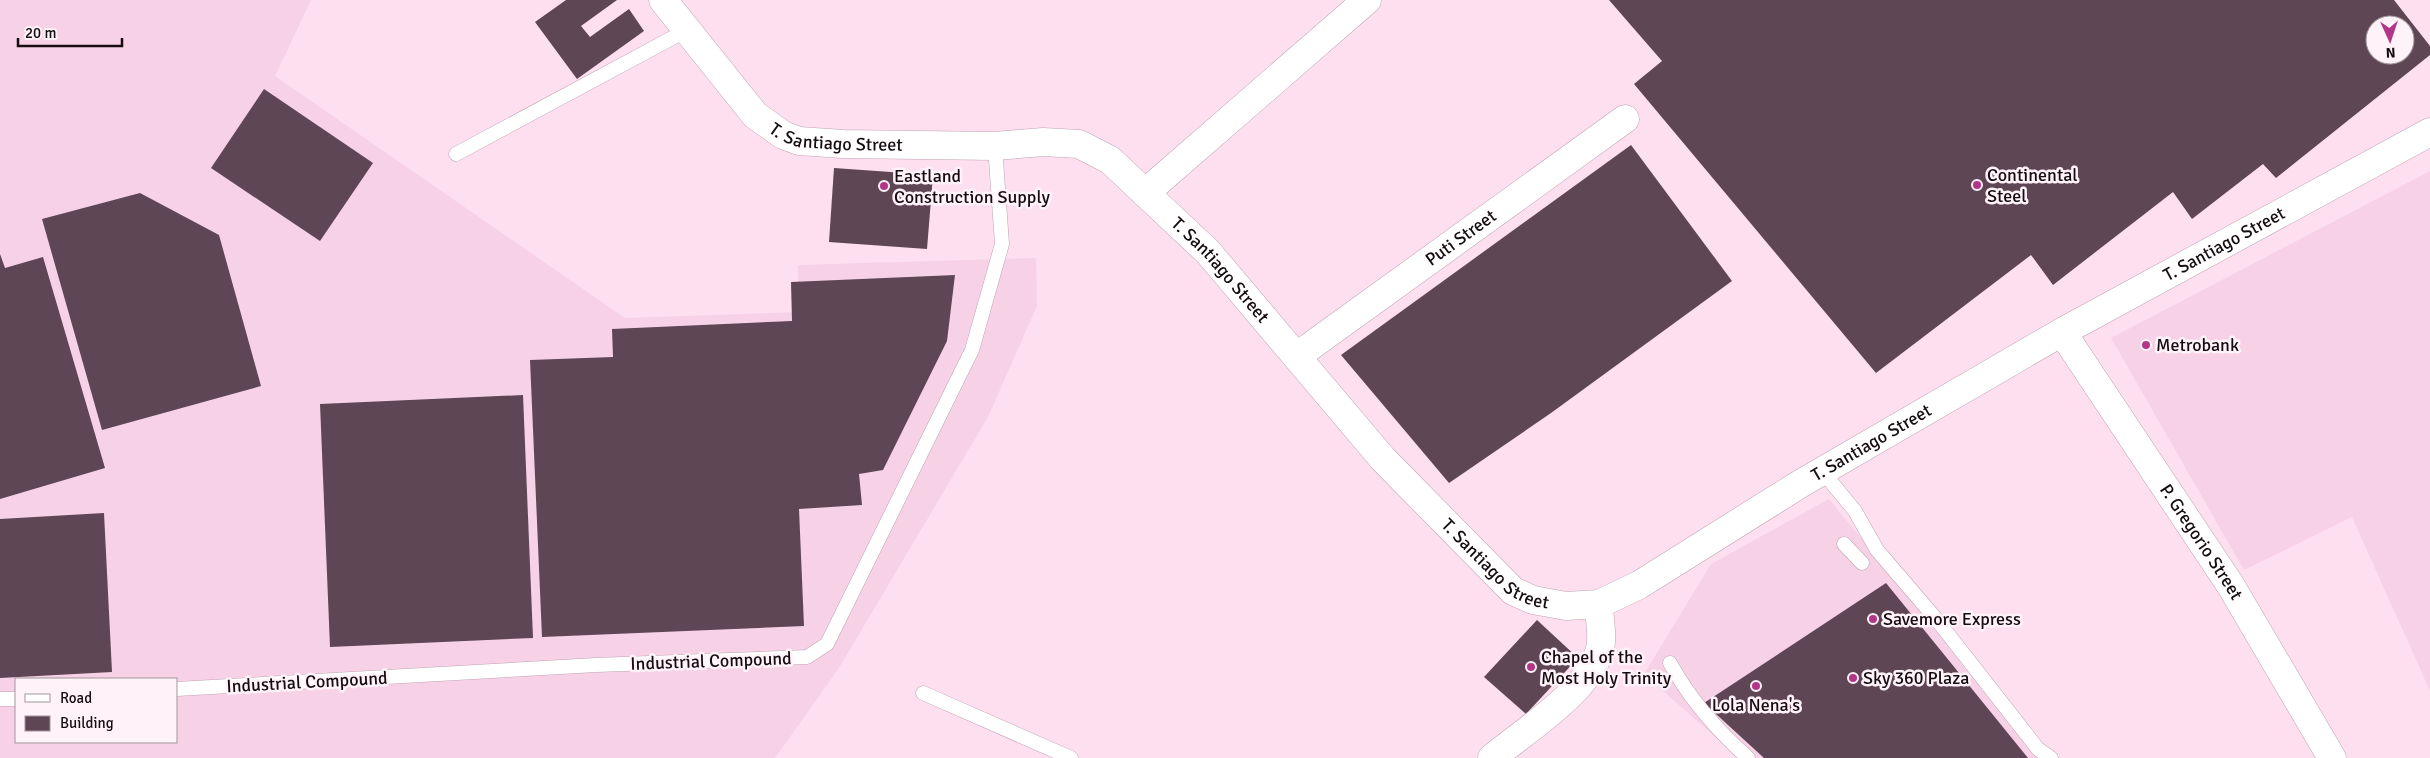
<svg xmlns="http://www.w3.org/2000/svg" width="2430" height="758" font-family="Signika,sans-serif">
  <rect width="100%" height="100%" fill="#fddfef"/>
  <!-- built -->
  <g fill="#f7d2e6" fill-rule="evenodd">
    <path d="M0,0H311L275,76L625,318L798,312V265L1036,258L1037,306L988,417L839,668L775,758H0ZM16,679H176V742H16Z"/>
    <polygon points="2430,171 2430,691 2352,517 2244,570 2111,338"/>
    <polygon points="1829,499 2010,718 2044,758 1739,758 1644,674 1711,564"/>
  </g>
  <!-- building -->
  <g fill="#5e4654" fill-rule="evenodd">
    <polygon points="566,0 617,0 581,26 590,37 629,9 644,31 577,79 535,22"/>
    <path d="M1609,0H2394L2430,46V55L2276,178L2263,164L2192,219L2173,192L2053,285L2031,255L1876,373L1634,84L1662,61ZM2375,25H2405V55H2375Z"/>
    <polygon points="264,89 373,163 320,241 211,168"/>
    <polygon points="1631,145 1732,281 1551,413 1449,483 1341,355"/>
    <polygon points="834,168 933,175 927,249 829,242"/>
    <polygon points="140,193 219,235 261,386 102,430 42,219"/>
    <polygon points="0,254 5,268 43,257 105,468 0,499"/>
    <polygon points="955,275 947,341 883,470 859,474 862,505 799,509 804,626 542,637 530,360 613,357 612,329 792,321 791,282"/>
    <polygon points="523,395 533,638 330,647 320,404"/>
    <polygon points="104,513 112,672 0,678 0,519"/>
    <polygon points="1886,583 2028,758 1764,758 1704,703"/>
    <polygon points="1537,620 1578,658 1526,714 1484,677"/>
  </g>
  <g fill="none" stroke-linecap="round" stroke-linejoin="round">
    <defs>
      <g id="lane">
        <polyline points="456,154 687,30"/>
        <polyline points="1822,471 1855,511 1877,550 1937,620 2038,749 2051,758"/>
        <polyline points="1844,544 1862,563"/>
        <path d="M1670,663C1690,700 1717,730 1748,758"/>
        <polyline points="176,689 596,665 807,657 827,644 972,350 1002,244 995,146"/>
        <polyline points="923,693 1071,758"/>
        <polyline points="0,699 16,699"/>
      </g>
      <g id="street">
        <polyline points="1145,193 1367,0"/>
        <path id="s1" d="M1297,356L1625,119"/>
      </g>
      <g id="secondary">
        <path id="s2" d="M663,0L755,115L783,135L799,141L843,144L995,146L1043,142L1079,144L1110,160L1208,252L1383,459L1513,591L1533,600L1566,606L1599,604L1639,585L1800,484L2062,332L2430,132"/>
        <path id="s3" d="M2062,332L2231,586L2332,758"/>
        <path d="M1492,758C1524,731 1598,686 1601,642C1602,630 1599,616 1599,604"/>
      </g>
    </defs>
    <!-- lane casing -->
    <use href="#lane" stroke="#bfa3b2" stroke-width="15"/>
    <!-- street casing -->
    <use href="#street" stroke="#bfa3b2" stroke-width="29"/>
    <!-- secondary casing -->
    <use href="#secondary" stroke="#bfa3b2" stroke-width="29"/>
    <!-- lane -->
    <use href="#lane" stroke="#fff" stroke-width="14"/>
    <!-- street -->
    <use href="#street" stroke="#fff" stroke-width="28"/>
    <!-- secondary -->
    <use href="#secondary" stroke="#fff" stroke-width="28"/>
  </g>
  <!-- markers -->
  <g fill="#b23688" stroke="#fff2f9" stroke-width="2">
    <circle cx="1977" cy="185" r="5"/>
    <circle cx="884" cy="186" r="5"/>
    <circle cx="2146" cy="345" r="5"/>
    <circle cx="1873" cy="619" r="5"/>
    <circle cx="1531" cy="667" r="5"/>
    <circle cx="1853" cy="678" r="5"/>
    <circle cx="1756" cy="686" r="5"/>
  </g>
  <g text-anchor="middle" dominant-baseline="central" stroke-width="5" stroke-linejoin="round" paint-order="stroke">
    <!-- street labels -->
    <g font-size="18" fill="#150c11" stroke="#fff2f9">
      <text stroke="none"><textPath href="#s2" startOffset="235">T. Santiago Street</textPath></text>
      <text stroke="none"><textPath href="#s1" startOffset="202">Puti Street</textPath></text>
      <text stroke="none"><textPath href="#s2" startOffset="1915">T. Santiago Street</textPath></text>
      <text stroke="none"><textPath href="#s2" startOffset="670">T. Santiago Street</textPath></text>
      <text stroke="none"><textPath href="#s2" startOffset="1510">T. Santiago Street</textPath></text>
      <text stroke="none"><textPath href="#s3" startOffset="252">P. Gregorio Street</textPath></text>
      <text stroke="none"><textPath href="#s2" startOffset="1075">T. Santiago Street</textPath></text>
      <text transform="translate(711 661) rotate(-2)">Industrial Compound</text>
      <text transform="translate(307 682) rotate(-3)">Industrial Compound</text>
    </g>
    <!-- poi labels -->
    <g font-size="18" fill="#150c11" stroke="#fff2f9" text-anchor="start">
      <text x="1987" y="175">Continental<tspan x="1987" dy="21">Steel</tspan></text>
      <text x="894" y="176">Eastland<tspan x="894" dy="21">Construction Supply</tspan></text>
      <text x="2156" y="345">Metrobank</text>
      <text x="1883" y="619">Savemore Express</text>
      <text x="1541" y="657">Chapel of the<tspan x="1541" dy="21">Most Holy Trinity</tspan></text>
      <text x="1863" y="678">Sky 360 Plaza</text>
      <text x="1756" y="705" text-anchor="middle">Lola Nena's</text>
    </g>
  </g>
  <!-- legend -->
  <rect x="15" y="678" width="162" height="65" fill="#fff2f9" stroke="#a1969c"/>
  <rect x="25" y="694" width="25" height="8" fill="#ffffff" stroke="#a1969c"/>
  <text x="60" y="703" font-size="15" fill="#150c11">Road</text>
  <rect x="25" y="716" width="25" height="15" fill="#5e4654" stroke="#a1969c"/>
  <text x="60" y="728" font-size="15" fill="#150c11">Building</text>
  <!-- north arrow -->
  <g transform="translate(2390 40) rotate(177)"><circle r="24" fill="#fff2f9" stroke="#a1969c"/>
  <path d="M0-4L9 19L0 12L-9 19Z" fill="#b23688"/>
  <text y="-8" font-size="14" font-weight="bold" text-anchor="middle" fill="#150c11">N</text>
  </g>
  <!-- scale -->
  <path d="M18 38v8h104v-8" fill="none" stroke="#150c11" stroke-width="2.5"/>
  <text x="25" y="38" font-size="15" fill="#150c11" stroke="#fff2f9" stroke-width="4" paint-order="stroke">20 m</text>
</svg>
